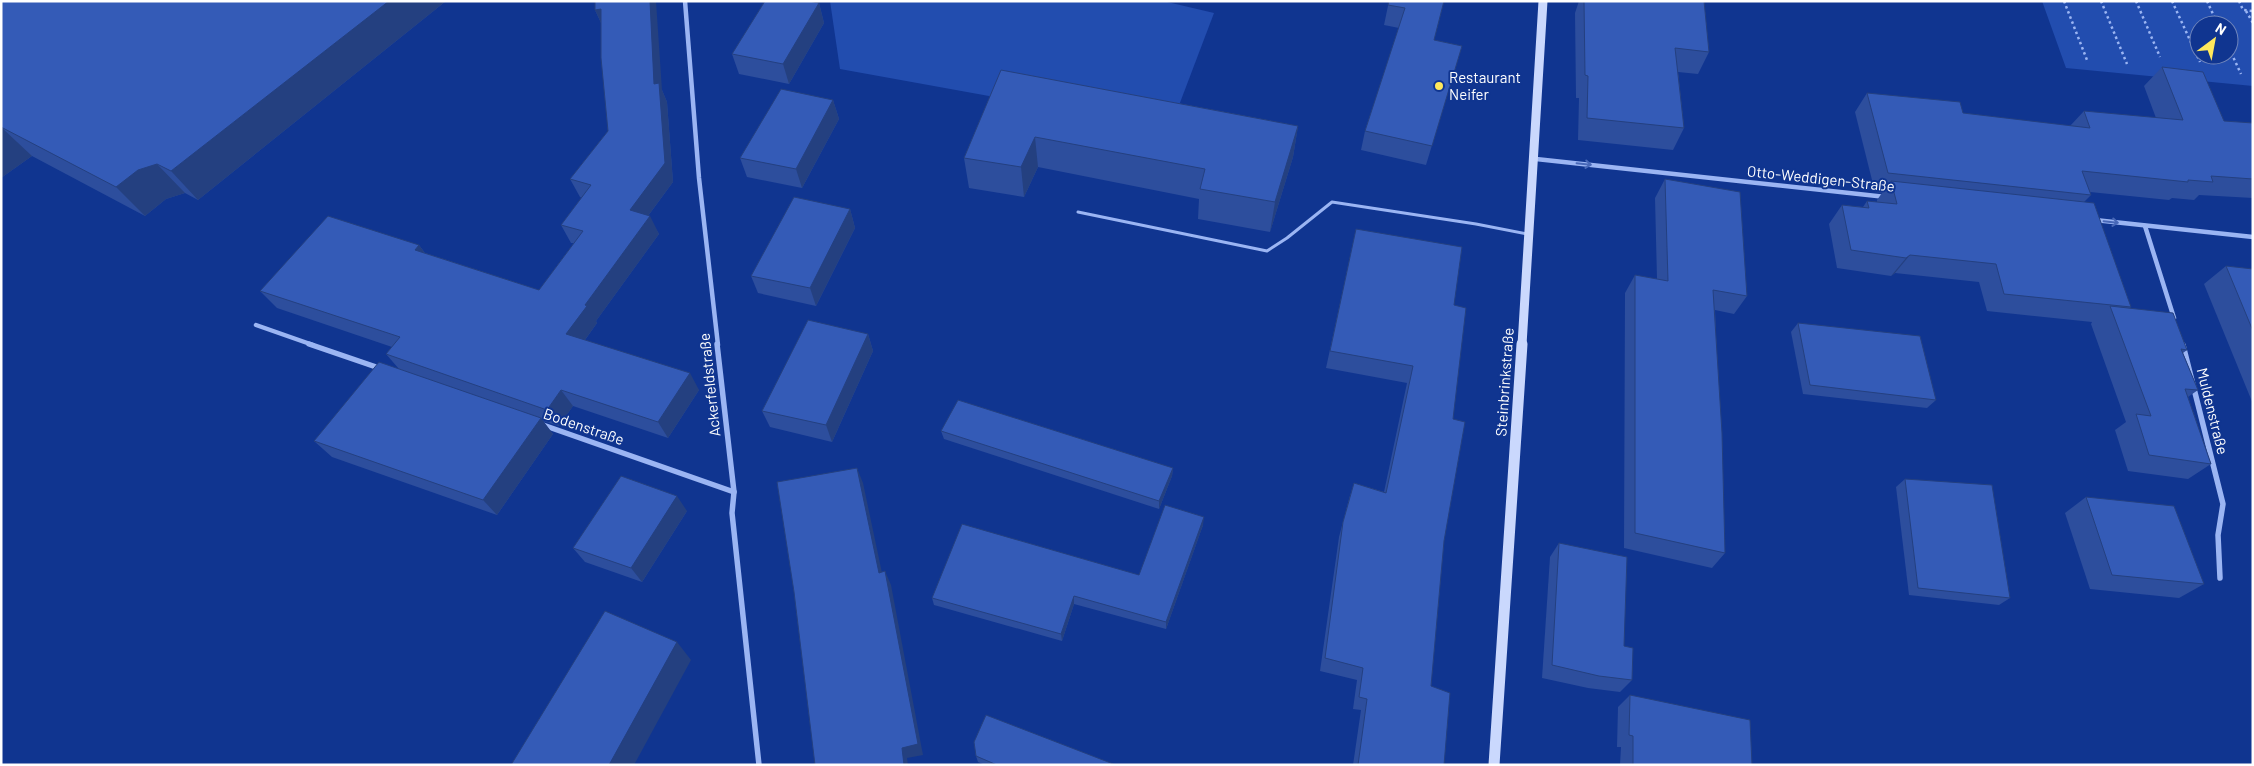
<svg xmlns="http://www.w3.org/2000/svg" width="2254" height="766" font-family="Barlow,sans-serif">
  <rect width="100%" height="100%" fill="#103590"/>
  <!-- green -->
  <g fill="#224daf" fill-rule="evenodd">
    <polygon points="830,1 1163,1 1214,13 1170,129 840,69"/>
    <path d="M2042,1H2253V86L2066,68ZM2199,25H2229V55H2199Z"/>
  </g>
  <g fill="none" stroke-linecap="round" stroke-linejoin="round">
    <!-- path -->
    <g stroke="#9bb5f3" stroke-width="2.5" stroke-dasharray="2.5 3" stroke-linecap="butt">
      <polyline points="2064,1 2087,60"/>
      <polyline points="2101,1 2127,64"/>
      <polyline points="2136,1 2160,57"/>
      <polyline points="2172,1 2200,62"/>
      <polyline points="2207,1 2218,25"/>
      <polyline points="2239,1 2243,10 2253,11"/>
      <polyline points="2246,11 2253,23"/>
      <polyline points="2229,48 2241,74"/>
    </g>
    <!-- lane -->
    <polyline stroke="#9bb5f3" stroke-width="3" points="1078,212 1267,251 1287,238 1332,202 1476,224 1527,234"/>
    <!-- street-far1 -->
    <g stroke="#9bb5f3" stroke-width="4.5">
      <polyline points="685,1 699,178 718,345"/>
      <polyline points="1536,159 1886,197"/>
      <polyline points="2095,220 2253,237"/>
      <polyline points="2145,226 2174,318"/>
      <polyline points="256,325 313,345"/>
    </g>
    <!-- street -->
    <g stroke="#9bb5f3" stroke-width="5.5">
      <polyline points="309,344 382,369"/>
      <polyline points="717,344 734,492 732,513 759,765"/>
      <polyline points="2183,345 2223,504 2218,535 2220,578"/>
      <polyline points="543,425 734,492"/>
    </g>
    <!-- secondary-far1 -->
    <polyline stroke="#cad8fd" stroke-width="9" points="1522,345 1543,1"/>
    <!-- secondary -->
    <polyline stroke="#cad8fd" stroke-width="11" points="1494,765 1522,344"/>
  </g>
  <!-- wall -->
  <g fill="#2d4e9d">
    <polygon points="1,1 446,1 198,200 185,193 166,199 145,216 32,156 1,178"/>
    <polygon points="1389,1 1444,1 1434,40 1462,46 1426,165 1361,150 1365,131 1399,28 1384,25"/>
    <polygon points="1579,1 1704,1 1709,52 1698,74 1678,72 1684,128 1673,150 1578,140 1579,98 1576,98 1575,13"/>
    <polygon points="819,3 824,23 789,84 739,74 732,54"/>
    <polygon points="595,10 662,90 667,102 673,182 648,216 659,234 596,321 597,323 585,340 699,390 668,438 573,406 559,426 543,421 553,434 497,515 332,457 314,441 399,369 386,354 392,347 277,308 260,291 419,245 425,253 539,290 574,243 571,243 561,225 582,198 580,197 570,179 608,131 601,23"/>
    <polygon points="2162,67 2224,121 2253,123 2253,198 2199,195 2194,200 2172,198 2169,200 2090,192 2091,195 2084,202 2131,307 2130,308 2187,350 2183,353 2198,390 2188,397 2211,464 2188,479 2128,471 2115,430 2126,422 2091,324 2092,322 1987,311 1979,282 1895,273 1891,276 1837,268 1829,224 1842,205 1863,207 1867,201 1877,202 1877,200 1882,193 1875,192 1855,112 1867,93 1963,113 2070,126 2084,111 2156,118 2144,86"/>
    <polygon points="1001,70 1298,126 1293,157 1270,232 1198,219 1199,199 1038,167 1024,197 969,188 964,158"/>
    <polygon points="833,100 839,119 802,188 747,177 740,158"/>
    <polygon points="1665,179 1747,296 1734,314 1715,310 1725,553 1712,568 1624,548 1625,293 1635,275 1657,279 1655,198"/>
    <polygon points="850,209 855,228 816,306 758,293 751,276"/>
    <polygon points="1356,229 1454,305 1453,419 1444,541 1431,686 1444,765 1353,765 1361,710 1353,709 1357,680 1320,671 1339,537 1349,499 1354,483 1384,492 1407,383 1326,368"/>
    <polygon points="2226,266 2253,269 2253,404 2204,284"/>
    <polygon points="1798,323 1936,400 1927,408 1803,394 1791,332"/>
    <polygon points="868,334 873,351 832,442 770,427 762,411"/>
    <polygon points="941,431 1173,468 1172,476 1159,509 944,439"/>
    <polygon points="1905,479 2010,598 1999,605 1909,595 1896,487"/>
    <polygon points="2086,497 2204,584 2179,598 2090,589 2065,513"/>
    <polygon points="687,511 642,582 585,562 573,548"/>
    <polygon points="1203,525 1166,629 1074,604 1062,641 934,605 932,598 1139,575"/>
    <polygon points="1559,543 1624,646 1632,680 1620,692 1588,688 1542,678 1550,557"/>
    <polygon points="1630,695 1752,765 1620,765 1621,747 1617,747 1618,707"/>
    <polygon points="976,756 1116,765 985,765 978,762"/>
  </g>
  <!-- shaded-wall -->
  <g fill="#244080">
    <polygon points="389,1 446,1 198,200 171,171"/>
    <polygon points="650,1 656,1 662,90 667,102 673,182 639,228 630,210 654,84"/>
    <polygon points="819,3 824,23 789,84 783,64"/>
    <polygon points="601,9 604,29 595,10"/>
    <polygon points="833,100 839,119 802,188 796,169"/>
    <polygon points="1298,126 1293,157 1270,232 1275,202"/>
    <polygon points="1,127 32,156 1,178"/>
    <polygon points="1035,137 1038,167 1024,197 1021,167"/>
    <polygon points="157,164 185,193 166,199 145,216 116,187 138,170"/>
    <polygon points="850,209 855,228 816,306 810,288"/>
    <polygon points="650,216 659,234 596,321 597,323 577,351 566,334 585,305"/>
    <polygon points="419,245 432,263 415,250"/>
    <polygon points="1910,255 1895,273 1891,276 1906,258"/>
    <polygon points="868,334 873,351 832,442 826,425"/>
    <polygon points="690,373 699,390 668,438 658,422"/>
    <polygon points="561,390 573,406 559,426 547,410"/>
    <polygon points="541,418 553,434 497,515 483,500"/>
    <polygon points="857,468 863,483 885,587 879,573"/>
    <polygon points="1173,468 1172,476 1159,509 1159,501"/>
    <polygon points="677,496 687,511 642,582 631,568"/>
    <polygon points="1204,517 1203,525 1166,629 1166,622"/>
    <polygon points="885,571 891,585 923,755 907,758 908,765 904,765 902,748"/>
    <polygon points="1074,596 1074,604 1062,641 1061,634"/>
    <polygon points="677,642 691,660 634,765 609,765"/>
  </g>
  <!-- building -->
  <g fill="#345bb7" stroke="#244080">
    <polygon points="1,1 389,1 171,171 157,164 138,170 116,187 1,127"/>
    <polygon points="595,1 650,1 654,84 659,83 665,163 630,210 650,216 585,305 587,306 566,334 690,373 658,422 561,390 547,410 386,354 400,337 260,291 328,216 419,245 415,250 539,290 583,231 561,225 591,185 570,179 608,131 601,58 601,9 595,10"/>
    <polygon points="765,1 809,1 819,3 783,64 732,54"/>
    <polygon points="1389,1 1444,1 1434,40 1462,46 1432,146 1365,131 1405,8 1388,5"/>
    <polygon points="1584,1 1704,1 1709,52 1675,48 1684,128 1587,118 1588,76 1585,75"/>
    <polygon points="2162,67 2203,72 2224,121 2253,123 2253,179 2211,176 2213,182 2188,180 2188,182 2082,171 2091,195 1888,173 1867,93 1960,102 1963,113 2090,128 2084,111 2183,120"/>
    <polygon points="1001,70 1298,126 1275,202 1200,189 1205,169 1035,137 1021,167 964,158"/>
    <polygon points="781,89 833,100 796,169 740,158"/>
    <polygon points="1665,179 1740,192 1747,296 1713,290 1722,433 1725,553 1635,533 1635,275 1668,281"/>
    <polygon points="1891,181 2094,203 2131,307 2004,294 1996,264 1910,255 1906,258 1851,250 1842,205 1869,208 1867,201 1897,204"/>
    <polygon points="794,197 850,209 810,288 751,276"/>
    <polygon points="1356,229 1462,247 1454,305 1466,308 1453,419 1465,422 1444,541 1431,686 1450,693 1444,765 1358,765 1367,699 1359,697 1363,668 1325,658 1343,522 1354,483 1386,493 1413,366 1330,351"/>
    <polygon points="2226,266 2253,269 2253,331"/>
    <polygon points="2110,306 2173,313 2187,350 2181,349 2198,390 2185,389 2211,464 2149,455 2136,414 2151,416"/>
    <polygon points="808,320 868,334 826,425 762,411"/>
    <polygon points="1798,323 1920,336 1936,400 1810,385"/>
    <polygon points="379,362 541,418 483,500 314,441"/>
    <polygon points="958,400 1173,468 1159,501 941,431"/>
    <polygon points="857,468 879,573 885,571 918,744 902,748 904,765 815,765 794,592 777,482"/>
    <polygon points="621,476 677,496 631,568 573,548"/>
    <polygon points="1905,479 1992,485 2010,598 1918,588"/>
    <polygon points="2086,497 2174,506 2204,584 2112,575"/>
    <polygon points="1165,505 1204,517 1166,622 1074,596 1061,634 932,598 962,524 1139,575"/>
    <polygon points="1559,543 1627,557 1624,646 1633,648 1632,680 1599,676 1552,665"/>
    <polygon points="605,611 677,642 609,765 511,765"/>
    <polygon points="1630,695 1750,720 1752,765 1633,765 1633,736 1629,735"/>
    <polygon points="986,715 1116,765 997,765 976,756 974,742"/>
  </g>
  <!-- one-way arrows -->
  <defs><path id="oneway-shaft" d="M-6 0H5M1.5-3L5.5 0L1.5 3" fill="none" stroke-width="1.6" stroke-linecap="round" stroke-linejoin="round" transform="scale(1.25)"/></defs>
  <g stroke="#4868b8">
    <use href="#oneway-shaft" transform="translate(1584 164) rotate(6)"/>
    <use href="#oneway-shaft" transform="translate(2111 222) rotate(6)"/>
  </g>
  <!-- markers -->
  <circle fill="#ffe85c" stroke="#103590" stroke-width="2" cx="1439" cy="86" r="5"/>
  <g text-anchor="middle" dominant-baseline="central" stroke-width="4" stroke-linejoin="round" paint-order="stroke">
    <!-- poi labels -->
    <g font-size="15" fill="#fff" stroke="#103590" text-anchor="start">
      <text x="1449" y="77">Restaurant<tspan x="1449" dy="17">Neifer</tspan></text>
    </g>
    <!-- street labels -->
    <g font-size="15" fill="#fff" stroke="#103590">
      <text transform="translate(1821 178) rotate(6)">Otto-Weddigen-Straße</text>
      <text transform="translate(1504 382) rotate(-86)">Steinbrinkstraße</text>
      <text transform="translate(709 385) rotate(-96)">Ackerfeldstraße</text>
      <text transform="translate(2213 411) rotate(76)">Muldenstraße</text>
      <text transform="translate(584 426) rotate(19)">Bodenstraße</text>
    </g>
  </g>
  <!-- border -->
  <rect width="2254" height="766" fill="none" stroke="#ffffff" stroke-width="5"/>
  <!-- north arrow -->
  <g transform="translate(2214 40) rotate(32)"><circle r="24" fill="#103590" stroke="#7086bc"/>
  <path d="M0-4L9 19L0 12L-9 19Z" fill="#ffe85c"/>
  <text y="-8" font-size="14" font-weight="bold" text-anchor="middle" fill="#ffffff">N</text>
  </g>
</svg>
